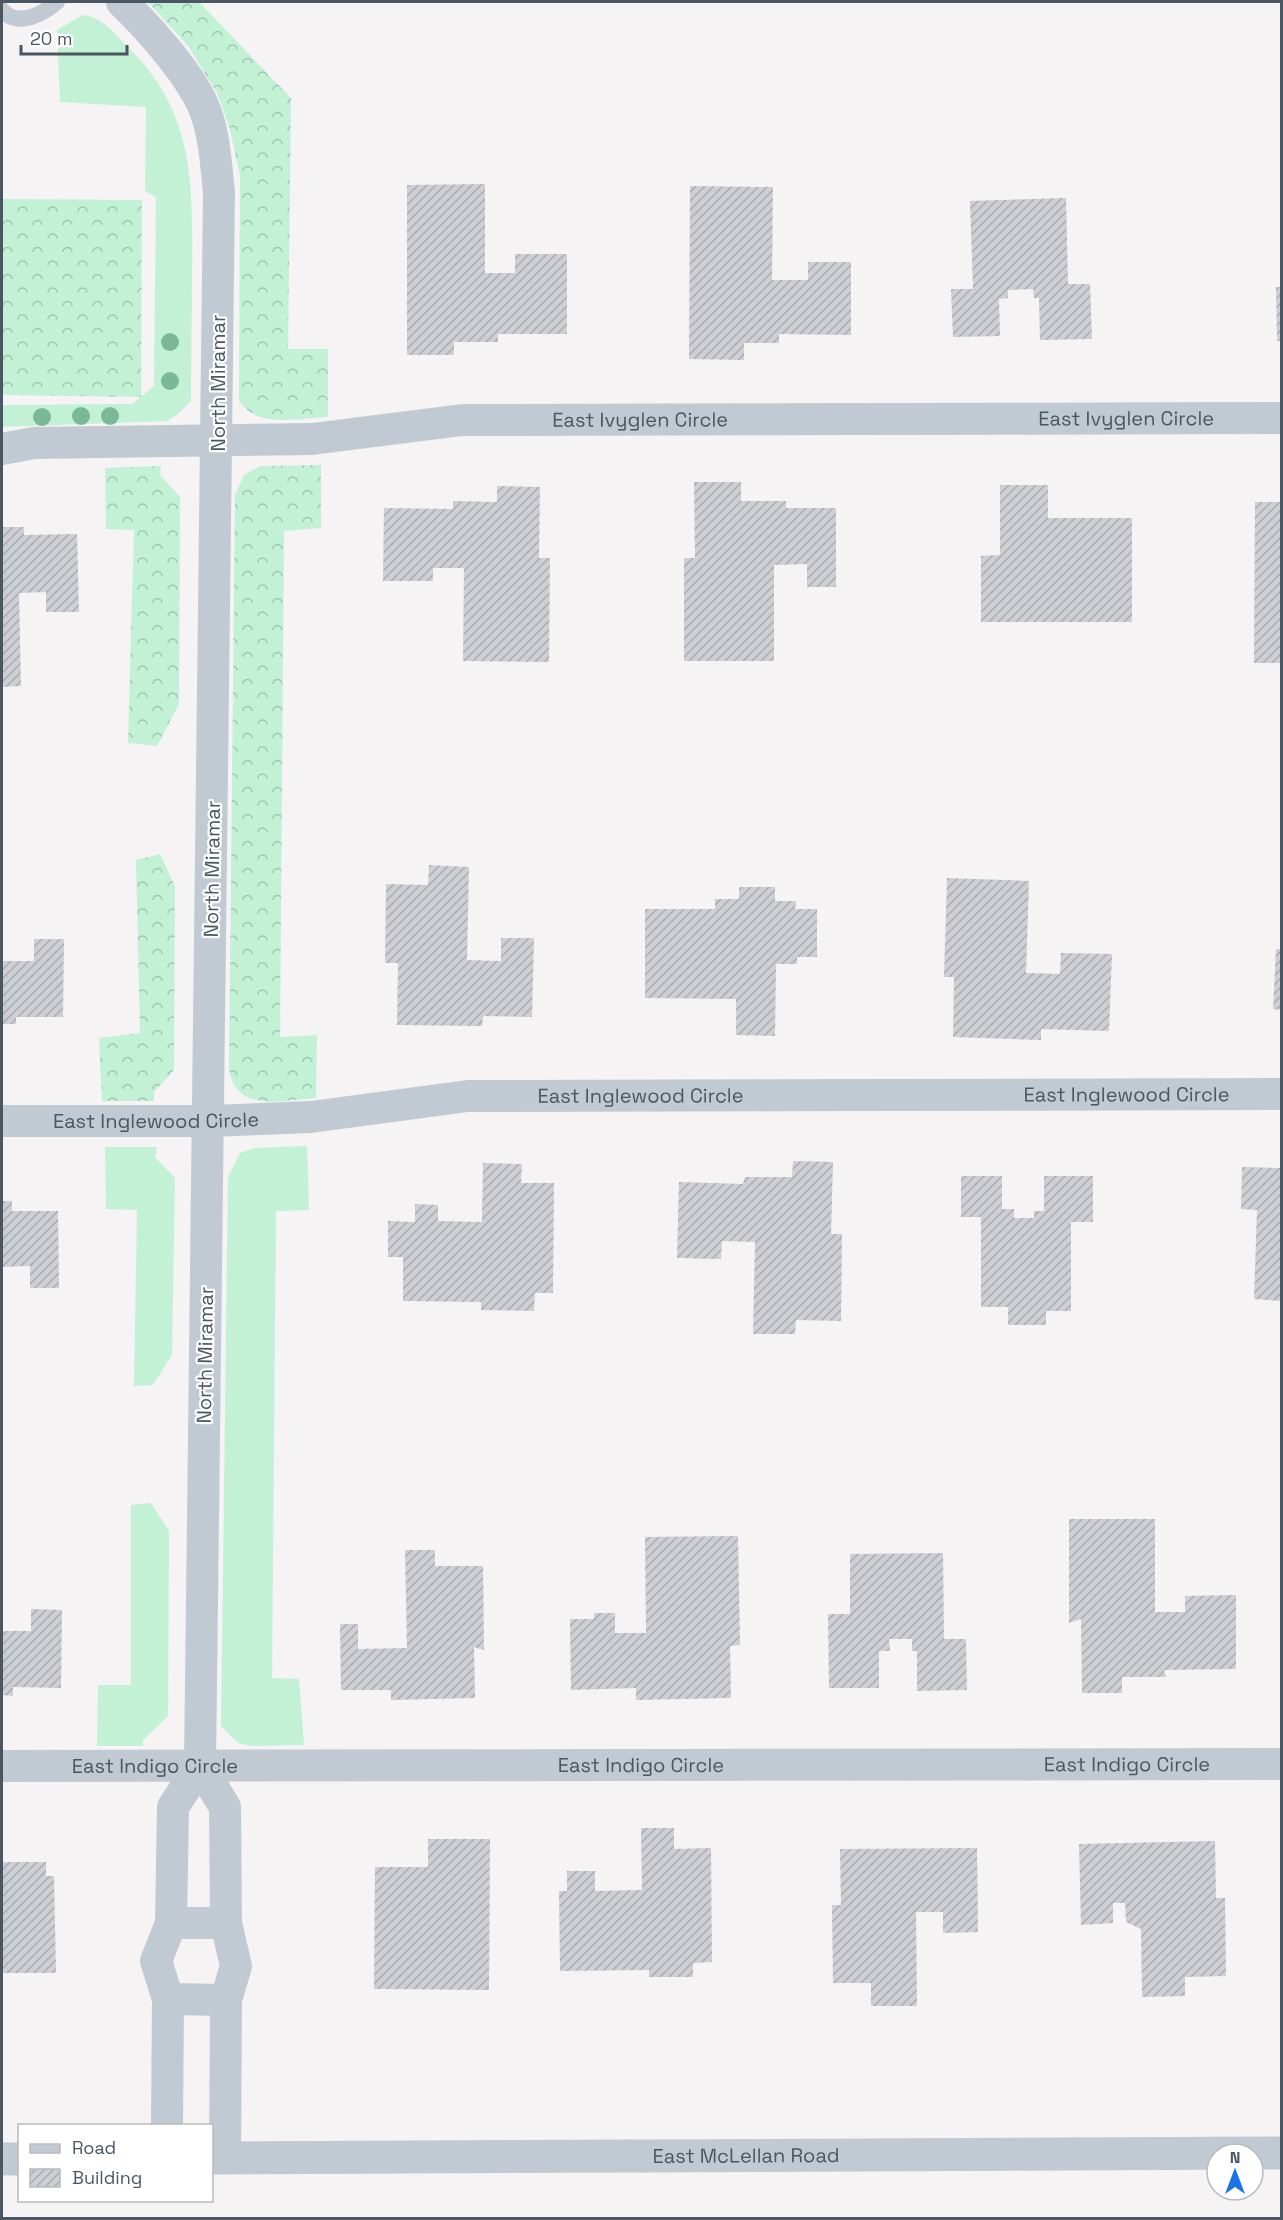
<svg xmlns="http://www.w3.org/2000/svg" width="1283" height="2220" font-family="'Space Grotesk',sans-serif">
  <defs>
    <pattern id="forest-crowns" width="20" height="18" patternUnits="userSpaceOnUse" patternTransform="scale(1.5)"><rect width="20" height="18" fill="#c3f1d5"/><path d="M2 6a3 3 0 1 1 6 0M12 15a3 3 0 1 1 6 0" fill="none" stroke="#a0c6b0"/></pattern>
    <pattern id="building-hatch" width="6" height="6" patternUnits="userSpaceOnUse" patternTransform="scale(1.5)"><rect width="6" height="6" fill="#cdcfd5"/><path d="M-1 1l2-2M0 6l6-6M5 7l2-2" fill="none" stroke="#a8abb0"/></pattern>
  </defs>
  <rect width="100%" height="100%" fill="#f5f3f3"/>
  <!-- grass -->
  <g fill="#c3f1d5">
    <path d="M83,15C102,17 113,32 126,45C194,110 193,181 192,268C192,312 191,357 191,401L178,414L167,421L2,427V405L132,404L154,386L156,197L145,191L146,107L60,102L57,30Z"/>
    <polygon points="307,1146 309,1210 276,1211 272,1678 299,1679 304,1745 252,1746 238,1743 221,1726 228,1177 240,1153 254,1148"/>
    <polygon points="105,1147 157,1147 155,1157 175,1178 172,1355 153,1385 134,1386 137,1210 106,1209"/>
    <polygon points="151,1503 169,1531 168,1716 143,1740 143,1746 97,1746 98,1685 131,1685 131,1505"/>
  </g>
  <!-- forest -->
  <g fill="url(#forest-crowns)">
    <path d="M148,2H199L291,98L288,349H328V417C298,418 258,429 239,401L240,175L229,126L217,93L188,46Z"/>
    <polygon points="2,199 142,200 141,397 2,395"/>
    <path d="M321,465V528L284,531L280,1037L317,1035L316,1098C282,1100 236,1114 229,1069L235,495L244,475L260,466Z"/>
    <polygon points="161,466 160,475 180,497 179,704 157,746 128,743 134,530 106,529 105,468"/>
    <polygon points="160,854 175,886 174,1070 154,1092 154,1101 102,1101 99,1038 140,1033 136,860"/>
  </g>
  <!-- building -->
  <g fill="url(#building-hatch)">
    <polygon points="485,184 485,273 515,273 515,254 567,254 567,334 498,334 498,342 454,342 454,355 407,355 407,185"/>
    <polygon points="690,186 773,187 772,280 808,280 808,262 851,262 851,335 779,334 779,343 744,343 744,360 689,359"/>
    <polygon points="1066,198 1068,284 1090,284 1092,339 1040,340 1039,298 1034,298 1033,289 1008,290 1008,298 999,299 1000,336 953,337 951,289 973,289 970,201"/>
    <polygon points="1276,287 1282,287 1282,341 1277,341"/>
    <polygon points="694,482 741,482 741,501 786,501 786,508 836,508 836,587 807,587 807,564 774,565 774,661 684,661 684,558 695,558"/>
    <polygon points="1000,485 1048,485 1048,518 1132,518 1132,622 981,622 981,556 1000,555"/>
    <polygon points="497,486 540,487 539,558 550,558 549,662 463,661 464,568 433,568 433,581 383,581 384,508 453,509 453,501 497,502"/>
    <polygon points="1255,502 1282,502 1282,663 1254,663"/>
    <polygon points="2,527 24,527 24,535 77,534 79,612 46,612 46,592 19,593 21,686 2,687"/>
    <polygon points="429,865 469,867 467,960 501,961 501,938 534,938 532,1017 483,1016 482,1026 397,1025 398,963 385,963 386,884 428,885"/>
    <polygon points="947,878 1029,881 1026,973 1060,974 1061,953 1112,954 1109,1031 1041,1029 1041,1040 953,1037 954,977 944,977"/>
    <polygon points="739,887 775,887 775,901 796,901 795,909 817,909 817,957 797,957 797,964 776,964 775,1036 736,1035 736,999 645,998 645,909 715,909 715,899 739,899"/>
    <polygon points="34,939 64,939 63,1017 16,1017 16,1024 2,1024 2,961 34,961"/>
    <polygon points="1276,949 1282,949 1282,1010 1273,1009"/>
    <polygon points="793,1161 833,1162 831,1234 842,1234 841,1321 796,1320 795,1334 753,1334 755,1242 722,1241 721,1259 677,1258 679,1182 743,1184 745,1177 792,1177"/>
    <polygon points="483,1163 522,1164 521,1183 554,1183 553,1293 535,1293 534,1311 481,1310 481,1302 403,1301 403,1257 388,1257 388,1221 415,1222 415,1204 438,1205 438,1221 482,1222"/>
    <polygon points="1242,1167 1281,1168 1282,1301 1254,1299 1257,1210 1241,1209"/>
    <polygon points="961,1176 1002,1176 1002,1209 1014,1209 1014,1218 1034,1218 1034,1211 1044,1211 1044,1176 1093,1176 1093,1222 1071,1222 1071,1311 1046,1311 1046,1325 1008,1325 1008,1307 981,1307 981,1217 961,1217"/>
    <polygon points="2,1201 12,1201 12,1211 58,1211 59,1288 30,1288 30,1266 2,1267"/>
    <polygon points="1069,1519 1155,1519 1155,1612 1185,1612 1185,1596 1236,1595 1236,1669 1164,1670 1166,1677 1122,1677 1122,1693 1082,1693 1081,1619 1069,1623"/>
    <polygon points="738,1536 740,1645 730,1646 731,1698 636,1700 636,1688 571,1690 570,1619 594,1619 594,1613 615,1613 615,1633 646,1633 645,1537"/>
    <polygon points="405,1550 435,1550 435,1566 483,1566 484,1650 474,1647 475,1698 391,1700 391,1690 341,1690 340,1624 358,1624 358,1649 407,1648"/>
    <polygon points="943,1553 944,1639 966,1639 967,1690 917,1691 917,1651 912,1651 912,1639 889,1639 890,1651 879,1651 879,1688 829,1688 828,1614 850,1614 850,1554"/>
    <polygon points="31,1609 62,1610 61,1688 13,1687 13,1696 2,1695 2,1631 31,1631"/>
    <polygon points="641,1828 674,1828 674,1849 711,1848 712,1962 693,1963 693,1977 649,1977 649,1970 560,1971 559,1891 567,1891 567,1871 595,1871 595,1891 642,1890"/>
    <polygon points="428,1839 490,1839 489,1990 374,1989 375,1867 428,1867"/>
    <polygon points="1215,1841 1216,1898 1225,1898 1226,1976 1185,1977 1185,1996 1142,1997 1141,1929 1126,1922 1125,1903 1113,1903 1113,1923 1081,1925 1079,1844"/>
    <polygon points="977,1848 978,1932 943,1933 943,1912 916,1912 917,2006 871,2006 871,1983 833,1983 832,1905 841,1905 840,1849"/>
    <polygon points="2,1862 46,1862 46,1876 54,1876 56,1973 2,1973"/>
  </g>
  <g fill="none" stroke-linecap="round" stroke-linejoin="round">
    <!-- service -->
    <path stroke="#c1cad2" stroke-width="16" d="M2,10C18,28 43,14 57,2"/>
    <!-- minor -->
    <g stroke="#c1cad2" stroke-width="32">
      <path d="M122,2C149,28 194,78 206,113C215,138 216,166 219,192L200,1766L225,1807L226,1923L236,1966L226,2000L225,2158"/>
      <path id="s1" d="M2,449L34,443L312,439L463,420L1282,418"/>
      <path id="s2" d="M2,1121H209L311,1117L468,1096L1282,1094"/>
      <path id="s3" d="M2,1766L1282,1764"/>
      <polyline points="171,1923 226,1923"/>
      <polyline points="168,1999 226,2000"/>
      <polyline points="167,2126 168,1999 156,1961 171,1923 173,1807 200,1766"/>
    </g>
    <!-- tertiary -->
    <g stroke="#c1cad2" stroke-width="33">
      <path id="s4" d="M212,2158L1282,2153"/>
      <polyline points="2,2159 20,2159"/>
    </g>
  </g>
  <!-- trees -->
  <g fill="#7bb799">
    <circle cx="170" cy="342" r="9"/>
    <circle cx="170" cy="381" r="9"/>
    <circle cx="81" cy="416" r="9"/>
    <circle cx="110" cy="416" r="9"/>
    <circle cx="42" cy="417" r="9"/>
  </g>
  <g text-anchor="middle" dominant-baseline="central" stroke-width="4.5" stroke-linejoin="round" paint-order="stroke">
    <!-- street labels -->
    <g font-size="20" fill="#4a5661" stroke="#fff">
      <text transform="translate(218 383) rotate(-90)">North Miramar</text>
      <text stroke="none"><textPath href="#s1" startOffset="1126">East Ivyglen Circle</textPath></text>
      <text stroke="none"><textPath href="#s1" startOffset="640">East Ivyglen Circle</textPath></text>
      <text transform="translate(212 869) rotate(-89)">North Miramar</text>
      <text stroke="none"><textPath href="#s2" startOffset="640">East Inglewood Circle</textPath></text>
      <text stroke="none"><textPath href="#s2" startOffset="1126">East Inglewood Circle</textPath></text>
      <text stroke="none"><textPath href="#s2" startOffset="154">East Inglewood Circle</textPath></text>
      <text transform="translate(205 1355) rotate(-89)">North Miramar</text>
      <text stroke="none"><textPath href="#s3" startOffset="1125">East Indigo Circle</textPath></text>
      <text stroke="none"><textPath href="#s3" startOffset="639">East Indigo Circle</textPath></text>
      <text stroke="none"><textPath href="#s3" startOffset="153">East Indigo Circle</textPath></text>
      <text stroke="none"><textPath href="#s4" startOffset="534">East McLellan Road</textPath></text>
    </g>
  </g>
  <!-- border -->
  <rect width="1283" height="2220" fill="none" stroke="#4a5661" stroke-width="6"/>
  <!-- legend -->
  <rect x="18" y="2124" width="195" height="78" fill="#ffffff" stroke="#b7bbc0" stroke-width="1.5"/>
  <rect x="30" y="2144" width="30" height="9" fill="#c1cad2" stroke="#b7bbc0" stroke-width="1.5"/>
  <text x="72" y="2154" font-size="18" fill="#4a5661">Road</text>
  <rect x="30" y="2169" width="30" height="18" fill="url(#building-hatch)" stroke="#b7bbc0" stroke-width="1.5"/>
  <text x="72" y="2184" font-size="18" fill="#4a5661">Building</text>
  <!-- north arrow -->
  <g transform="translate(1235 2172)"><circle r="28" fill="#ffffff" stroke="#b7bbc0" stroke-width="1.5"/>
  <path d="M0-4.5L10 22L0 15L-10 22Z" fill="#1a73e8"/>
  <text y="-9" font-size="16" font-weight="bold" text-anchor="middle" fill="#4a5661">N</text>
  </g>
  <!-- scale -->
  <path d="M21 45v9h106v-9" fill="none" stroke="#4a5661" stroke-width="3"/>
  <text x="30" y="45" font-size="18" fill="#4a5661" stroke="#ffffff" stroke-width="4.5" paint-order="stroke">20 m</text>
</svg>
